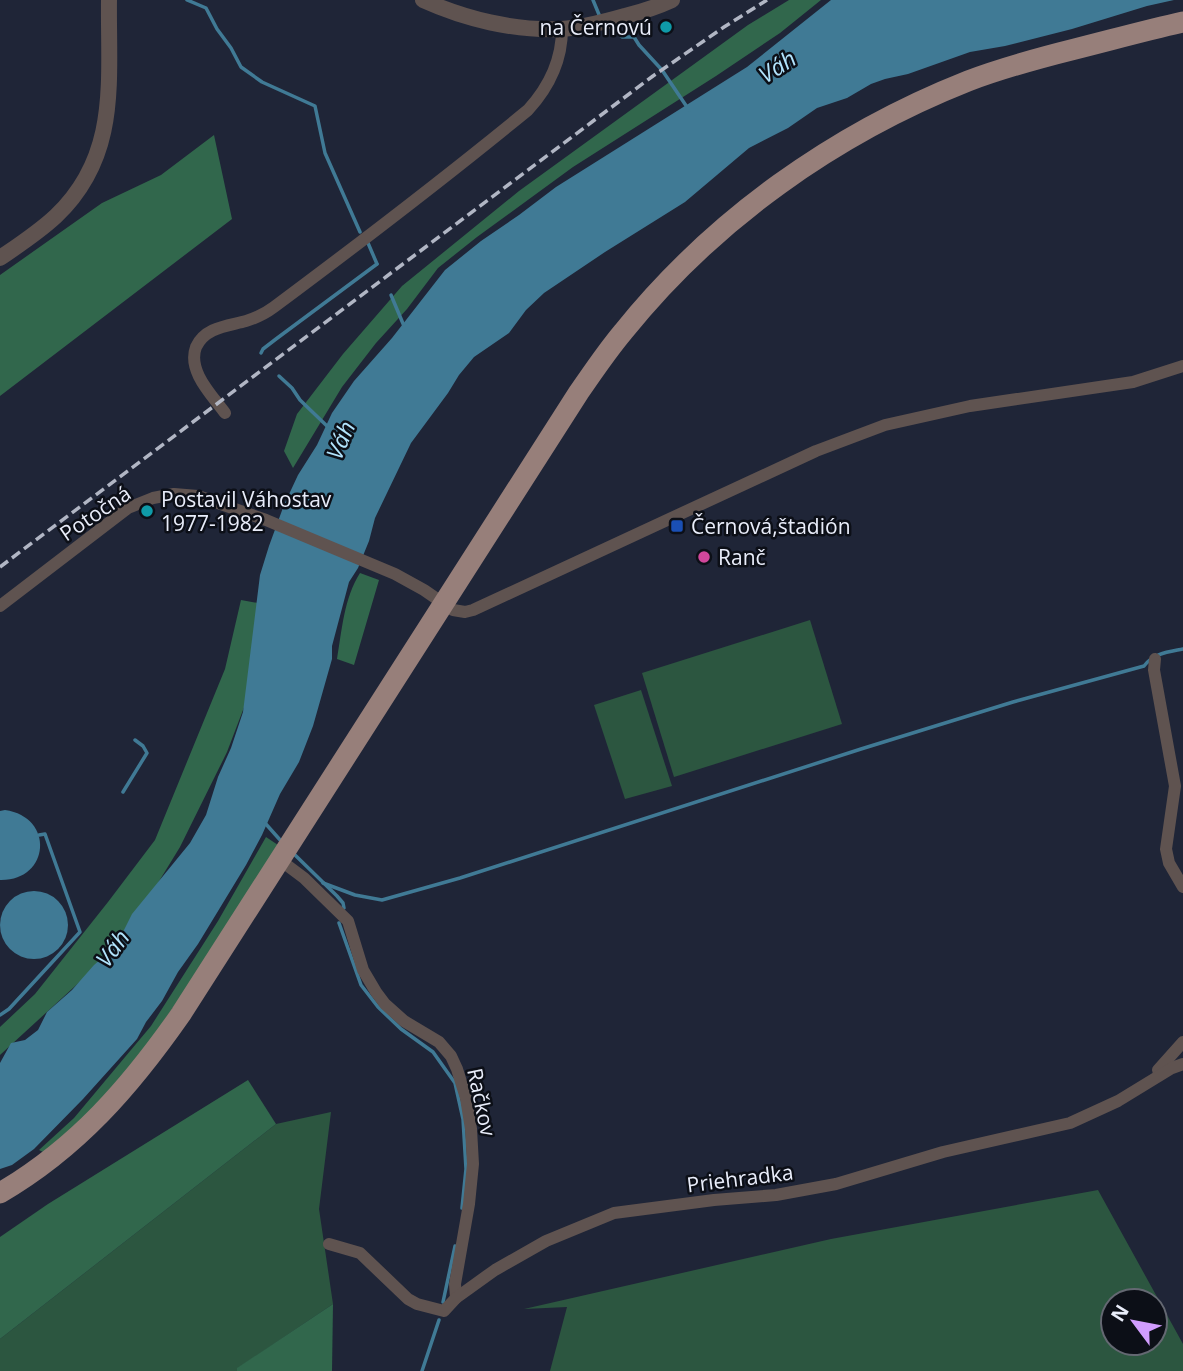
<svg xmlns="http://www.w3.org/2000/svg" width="1183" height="1371" font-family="'Open Sans',sans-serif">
  <rect width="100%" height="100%" fill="#1f2537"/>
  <!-- green -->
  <g fill="#2c5640" fill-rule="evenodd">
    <polygon points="810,620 842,724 674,777 642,673"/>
    <polygon points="641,690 672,786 625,799 594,705"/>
    <polygon points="331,1112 319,1209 333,1304 238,1368 237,1371 0,1371 0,1339 276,1124"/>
    <path d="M1098,1190L1183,1344V1371H550L567,1307L524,1309L831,1239ZM1113,1301H1155V1343H1113Z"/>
  </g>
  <!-- forest -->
  <g fill="#31674c">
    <polygon points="789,0 821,0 780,33 716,76 573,167 477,237 438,268 407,309 376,343 342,387 293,468 284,451 297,414 343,354 402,286 519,191 748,25"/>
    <polygon points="214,135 232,219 0,396 0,275 102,203 161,175"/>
    <path d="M360,573L379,580L354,665L337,659C342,630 344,598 360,573Z"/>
    <polygon points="241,600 258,603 251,689 227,752 180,847 134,922 97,966 0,1055 0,1027 35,994 108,902 155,840 225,669"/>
    <polygon points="266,837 278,845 205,961 133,1066 88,1114 45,1153 39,1150 74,1118 151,1026 218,921"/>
    <polygon points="248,1080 276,1124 0,1339 0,1237 48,1204"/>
    <polygon points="333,1304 332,1371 237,1371 237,1368"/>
  </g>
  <!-- water -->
  <g fill="#407a95">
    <polygon points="831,0 1174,0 1147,6 1072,29 1005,46 970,52 908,74 885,79 871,84 847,98 817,108 788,128 749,148 685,202 605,252 544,293 526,310 509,333 474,357 459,375 448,393 411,443 375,518 369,541 358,568 349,582 332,646 332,659 313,726 299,762 280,794 262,835 246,865 198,944 178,972 162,1001 146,1022 137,1039 83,1099 34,1149 12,1165 0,1169 0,1063 11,1043 25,1040 38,1030 47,1012 72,990 94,965 116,946 132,914 190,843 206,815 218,777 231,748 243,712 260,575 269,546 284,505 298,475 317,445 332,413 354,381 392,338 445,270 481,241 519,215 556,187 747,67"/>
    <path d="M5,810C55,817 50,881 0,880V811Z"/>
    <circle cx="34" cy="925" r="34"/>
  </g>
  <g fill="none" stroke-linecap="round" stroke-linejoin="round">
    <!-- stream -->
    <g stroke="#407a95" stroke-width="3.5">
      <polyline points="187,0 206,8 217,29 231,48 241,67 262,82 315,106 325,153 360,232"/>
      <polyline points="593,0 600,17"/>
      <polyline points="609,25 622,37 634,37 639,45 662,70 689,110"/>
      <polyline points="368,243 377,264"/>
      <polyline points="391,295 404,326"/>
      <polyline points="261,353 263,349 276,339 377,264"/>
      <polyline points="279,376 292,388 300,400 328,427"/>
      <polyline points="123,792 147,753 143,746 135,740"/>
      <polyline points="265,823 281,841"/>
      <polyline points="294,854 337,896 343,903 344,908"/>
      <path d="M323,883L355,895L382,900L460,878L861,749L1013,702L1144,666C1154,653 1168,652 1183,649"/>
      <polyline points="339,923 361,985 378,1007 401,1029 433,1052 455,1083 463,1119 466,1169 462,1208"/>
      <polyline points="0,1015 9,1009 80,932 45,834 39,835"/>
      <polyline points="443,1302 455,1246"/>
      <polyline points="422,1371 439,1320"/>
    </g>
    <!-- minor -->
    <g stroke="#5f5350" stroke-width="12">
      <path d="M225,413C212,395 187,371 196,347C205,327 228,326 246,321C256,318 266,313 274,307C360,243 445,178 528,110C549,87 562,61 562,29"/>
      <polyline points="0,606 128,508 153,498 174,494 198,496 266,520 395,574 424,590 453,610 465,612 473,610 816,451 885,425 970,406 1133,382 1183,366"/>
      <polyline points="1155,659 1154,670 1175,786 1166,849 1169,863 1183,887"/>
      <polyline points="280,860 304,878 348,921 363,970 376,992 385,1004 404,1021 439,1042 451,1056 457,1069 466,1098 471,1129 473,1164 469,1204 455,1284 456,1298"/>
      <polyline points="1158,1070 1183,1042"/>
      <polyline points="329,1244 360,1253 408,1299 417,1304 444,1311 456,1298 495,1270 546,1241 614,1213 714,1200 776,1195 836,1184 943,1152 1070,1123 1118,1101 1172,1068 1183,1064"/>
    </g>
    <!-- tertiary -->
    <g stroke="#5f5350" stroke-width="16">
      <path d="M423,0C465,19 514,31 561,29C582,28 604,22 625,16C641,12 657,7 672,0"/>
      <path d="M0,258C19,245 39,232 56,216C120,155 108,81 109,0"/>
    </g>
    <!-- primary -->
    <path stroke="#977f7a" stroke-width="21" d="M0,1193C77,1148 130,1087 181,1014L579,392C593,372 607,351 623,332C713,220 834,134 968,81C1002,68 1039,58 1075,49C1111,40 1147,30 1183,22"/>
    <!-- rail -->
    <polyline stroke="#b1b6c4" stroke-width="3.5" stroke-dasharray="10 5" stroke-linecap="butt" points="0,567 653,76 724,27 767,0"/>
  </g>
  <!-- markers -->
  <g fill="#0f9aa8" stroke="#0c0f17" stroke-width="2.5">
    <circle cx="666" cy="27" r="7"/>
    <circle cx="147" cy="511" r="7"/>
  </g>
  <rect fill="#1a4fb4" stroke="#0c0f17" stroke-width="2.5" x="670" y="519" width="14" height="14" rx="3.5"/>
  <circle fill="#d1479c" stroke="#0c0f17" stroke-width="2.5" cx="704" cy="557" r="7"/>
  <g text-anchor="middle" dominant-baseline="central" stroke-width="5" stroke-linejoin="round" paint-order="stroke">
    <!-- poi labels -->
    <g font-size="21" fill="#e9edfa" stroke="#0c0f17" text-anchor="start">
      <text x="652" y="27" text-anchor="end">na Černovú</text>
      <text x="161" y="499">Postavil Váhostav<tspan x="161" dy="24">1977-1982</tspan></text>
      <text x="691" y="526">Černová,štadión</text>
      <text x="718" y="557">Ranč</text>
    </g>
    <!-- street labels -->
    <g font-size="21" fill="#e9edfa" stroke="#0c0f17">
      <text transform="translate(95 513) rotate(-34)">Potočná</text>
      <text transform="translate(482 1102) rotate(78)">Račkov</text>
      <text transform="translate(740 1178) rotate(-7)">Priehradka</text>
    </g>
    <!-- water labels -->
    <g font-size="23" font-style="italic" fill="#b2e4fd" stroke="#0c0f17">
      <text transform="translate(777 66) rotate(-33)">Váh</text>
      <text transform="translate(340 440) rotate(-67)">Váh</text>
      <text transform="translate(112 948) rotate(-54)">Váh</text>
    </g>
  </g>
  <!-- north arrow -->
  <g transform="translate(1134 1322) rotate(302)"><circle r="33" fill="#0c0f17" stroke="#646872" stroke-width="2"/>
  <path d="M0-5L12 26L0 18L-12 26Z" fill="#d19dfe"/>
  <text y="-10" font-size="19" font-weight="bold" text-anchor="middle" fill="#e9edfa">N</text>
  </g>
</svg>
